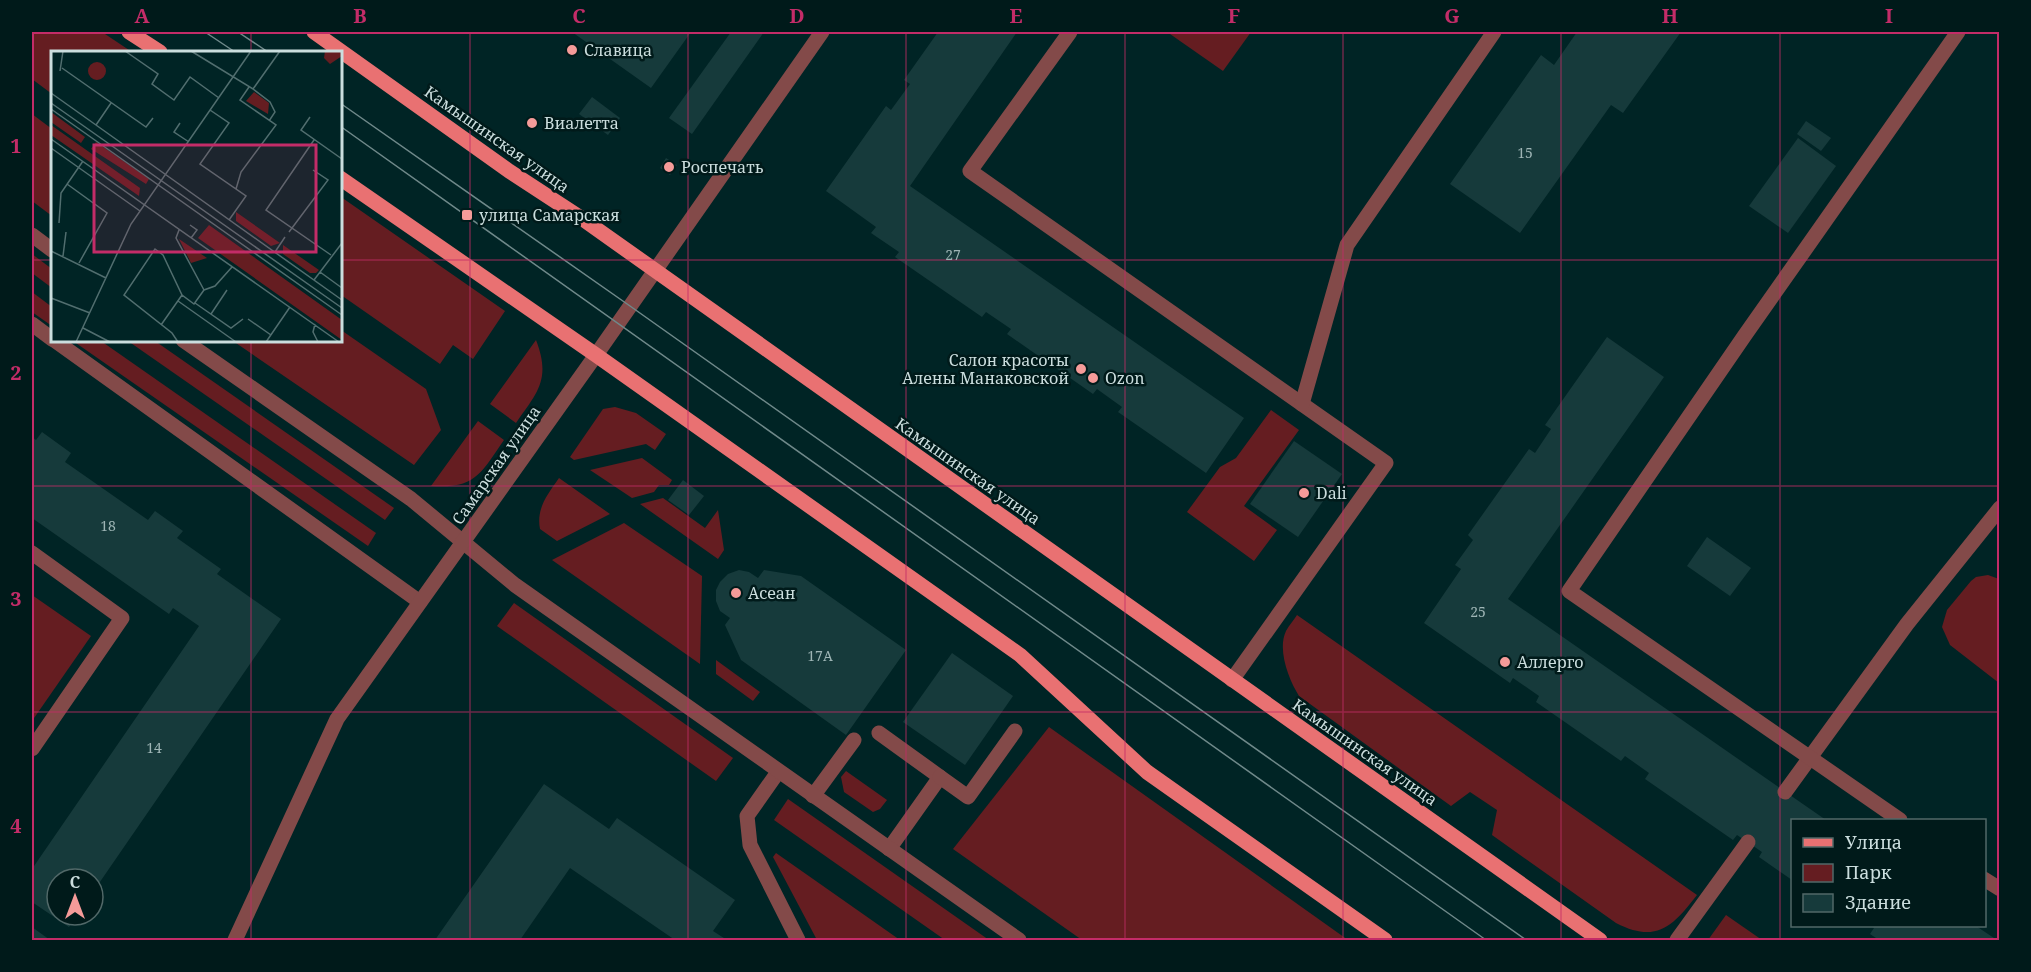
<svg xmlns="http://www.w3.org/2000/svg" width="2031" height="972" font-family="'Noto Serif',serif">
  <rect width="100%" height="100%" fill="#002425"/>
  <!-- green -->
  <g fill="#651d21">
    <polygon points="32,32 102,32 132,52 52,52 52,94 32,79"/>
    <polygon points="1172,32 1251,32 1223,71 1170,34"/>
    <polygon points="32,114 52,129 52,216 32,201"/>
    <polygon points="341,197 505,311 473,359 453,345 440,364 341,295"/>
    <polygon points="32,254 52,269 52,288 32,273"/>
    <polygon points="32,292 52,307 52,326 32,312"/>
    <polygon points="341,330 426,389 441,430 414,465 233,341 340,340"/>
    <path d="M536,340C551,379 538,392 516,423L490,404Z"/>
    <polygon points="73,341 101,341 376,533 368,546"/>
    <polygon points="128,341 155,341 394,508 385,520"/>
    <polygon points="615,407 636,413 666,434 655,450 646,444 574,460 570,457 603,409"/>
    <polygon points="1271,410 1299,430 1244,506 1277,530 1254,561 1187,512 1220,467 1236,458"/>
    <path d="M478,421L504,440C481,473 476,489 431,486Z"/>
    <polygon points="642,458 672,480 669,485 659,485 654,492 632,498 590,470"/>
    <path d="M559,478L610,514L557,541L540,529C536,508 548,494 559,478Z"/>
    <polygon points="663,498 705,528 718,510 724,550 718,559 640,504"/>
    <polygon points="624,523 702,576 700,664 552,560"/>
    <polygon points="1988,575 1999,579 1999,683 1950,645 1942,627 1947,610 1971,581 1976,577"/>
    <polygon points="32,595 91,636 32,721"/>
    <polygon points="514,603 733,758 716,781 497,626"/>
    <path d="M1297,615L1697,895C1673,926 1657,944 1616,923L1492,835L1497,810L1470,792L1451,806L1299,696C1289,680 1277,650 1286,631C1289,625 1294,620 1297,615Z"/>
    <polygon points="716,660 760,692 753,701 716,674"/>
    <polygon points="1049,727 1348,940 1082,940 953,849"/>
    <polygon points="846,771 887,800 880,809 873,812 844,792 841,777"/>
    <polygon points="788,799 989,940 945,940 774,820"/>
    <polygon points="776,853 900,940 817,940 773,857"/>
    <polygon points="1726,915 1762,940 1708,940"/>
  </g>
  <!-- building -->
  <g fill="#163a3b">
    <polygon points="572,32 691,32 651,88"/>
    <polygon points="731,32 764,32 692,134 669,118"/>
    <polygon points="938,32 1017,32 910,186 1244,418 1206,473 1118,412 1122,407 1097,389 1093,394 1007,334 1011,329 986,312 982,317 895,257 899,252 871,233 876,227 826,191 886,106 891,110 910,84 904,80"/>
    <polygon points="1577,32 1681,32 1623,113 1611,105 1520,233 1450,184 1541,55 1554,65"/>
    <polygon points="592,97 620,118 608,135 579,114"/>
    <polygon points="1806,121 1831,138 1821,151 1797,134"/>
    <polygon points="1798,138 1836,166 1788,233 1749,206"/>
    <polygon points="666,158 677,165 670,175 660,168"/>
    <polygon points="1607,337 1664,377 1508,599 1826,820 1792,820 1792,880 1759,857 1762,852 1737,835 1733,840 1645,779 1649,773 1625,756 1621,761 1536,702 1539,696 1513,678 1510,683 1424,623 1461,569 1455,565 1473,540 1468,535 1529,449 1535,453 1551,429 1545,425"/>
    <polygon points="42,432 71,453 65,462 148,520 155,511 183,531 177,538 221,569 217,574 281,619 93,892 93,879 57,879 57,915 77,915 69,927 32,902 32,869 199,626 173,608 169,614 32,518 32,437 36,440"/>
    <polygon points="1294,441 1342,474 1298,537 1250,504"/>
    <polygon points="683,480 704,496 689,515 668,500"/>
    <polygon points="1707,537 1751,568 1730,596 1687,566"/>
    <polygon points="739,570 749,572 758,578 764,570 801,576 906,650 846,735 741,660 725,625 730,618 720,611 716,601 716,590 720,582 728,574"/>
    <polygon points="952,653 1013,696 965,765 903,722"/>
    <polygon points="544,784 609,829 617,818 735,900 713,931 727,940 675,940 570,868 520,940 435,940"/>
    <polygon points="1871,926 1976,926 1997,940 1879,940 1870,934 1874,928"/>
    <polygon points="32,927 50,940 32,940"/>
  </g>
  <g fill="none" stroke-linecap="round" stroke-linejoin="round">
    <!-- lane -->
    <g stroke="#834a49" stroke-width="15">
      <polyline points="1070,32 970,171 1386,463 1232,680"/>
      <polyline points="32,324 52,339"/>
      <polyline points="54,340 420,602"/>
      <polyline points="1302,404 1347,245 1494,32"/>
      <polyline points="32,553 122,618 32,749"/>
      <polyline points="879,733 940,777 889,849"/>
      <polyline points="778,772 747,816 750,845 798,940"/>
      <polyline points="940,777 968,797 1015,731"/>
      <polyline points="1785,792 1907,624 2000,508"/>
      <polyline points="813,796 854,740"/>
      <polyline points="1900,820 1569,591 1745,335 1958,32"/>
      <polyline points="1984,879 2000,889"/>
      <polyline points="1677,940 1748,842"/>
    </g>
    <!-- street -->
    <g stroke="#834a49" stroke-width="15">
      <polyline points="32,235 52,250"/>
      <polyline points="183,340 411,499 515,585 1019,940"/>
      <polyline points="235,940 337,719 596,355 822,32"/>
    </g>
    <!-- primary -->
    <g stroke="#e97172" stroke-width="15">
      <polyline points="129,32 160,52"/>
      <polyline points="314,32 509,171 584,220 1600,940"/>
      <polyline points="340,178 596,355 1020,655 1147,772 1385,940"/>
    </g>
    <!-- tram -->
    <g stroke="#6f898a" stroke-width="1.5">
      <polyline points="205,32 235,52"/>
      <polyline points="238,32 268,52"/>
      <polyline points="340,103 630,306 1526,940"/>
      <polyline points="340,126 1486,940"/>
    </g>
  </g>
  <!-- grid -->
  <path fill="none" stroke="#c32c68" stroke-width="1.5" stroke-opacity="0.55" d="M251,32V52M470,32V940M688,32V940M906,32V940M1125,32V940M1343,32V940M1561,32V940M1780,32V940M32,260H52M340,260H2000M251,340V940M32,486H2000M32,712H2000"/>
  <!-- markers -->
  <g fill="#f59b99" stroke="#001a1a" stroke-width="2">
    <circle cx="572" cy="50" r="6"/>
    <circle cx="532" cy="123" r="6"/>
    <circle cx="669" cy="167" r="6"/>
    <rect x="461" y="209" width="12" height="12" rx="3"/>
    <circle cx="1081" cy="369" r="6"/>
    <circle cx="1093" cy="378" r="6"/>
    <circle cx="1304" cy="493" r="6"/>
    <circle cx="736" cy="593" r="6"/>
    <circle cx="1505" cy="662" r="6"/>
  </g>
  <g text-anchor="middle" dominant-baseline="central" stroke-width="5" stroke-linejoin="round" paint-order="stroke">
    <!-- number labels -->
    <g font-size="14" fill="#9eb5b5">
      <text x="1525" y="152">15</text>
      <text x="953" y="254">27</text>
      <text x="108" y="525">18</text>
      <text x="1478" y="611">25</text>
      <text x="820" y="655">17А</text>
      <text x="154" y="747">14</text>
    </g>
    <!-- poi labels -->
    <g font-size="16" fill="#cbdede" stroke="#001a1a" text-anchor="start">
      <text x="584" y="50">Славица</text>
      <text x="544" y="123">Виалетта</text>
      <text x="681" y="167">Роспечать</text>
      <text x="479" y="215">улица Самарская</text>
      <text x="1069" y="360" text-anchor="end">Салон красоты<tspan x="1069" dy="18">Алены Манаковской</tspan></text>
      <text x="1105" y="378">Ozon</text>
      <text x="1316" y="493">Dali</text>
      <text x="748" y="593">Асеан</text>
      <text x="1517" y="662">Аллерго</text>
    </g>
    <!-- street labels -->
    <g font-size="16" fill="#cbdede" stroke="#001a1a">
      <text transform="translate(497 139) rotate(35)">Камышинская улица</text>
      <text transform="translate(496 465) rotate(-55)">Самарская улица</text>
      <text transform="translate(968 471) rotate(35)">Камышинская улица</text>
      <text transform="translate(1365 752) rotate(35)">Камышинская улица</text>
    </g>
  </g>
  <!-- overview -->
  <g transform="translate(51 51)">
    <rect width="291" height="291" fill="#002425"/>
    <path d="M274,0H291V5L279,13L273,7ZM37 20a9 9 0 1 1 18 0a9 9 0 1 1-18 0ZM203,41L218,52L217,63L195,50ZM0,61L34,86L30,92L0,71ZM0,74L89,137L88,145L0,84ZM45,91L98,128L95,133L40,98ZM185,161L229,192L220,195L185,170ZM158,174L291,269V289L147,187ZM128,188L156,207L140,212ZM232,194L268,219L265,222H259L232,203Z" fill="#651d21"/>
    <path fill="none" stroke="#516e6f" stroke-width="1.5" d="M74,0L107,23L101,33L123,49L139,26L168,47M140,0L202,38L229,0M11,17L95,76L102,67M9,20L12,0M202,38L219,51L224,61L218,70M0,42L291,249M0,52L291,257M0,58L291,264M159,59L178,72L149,113L195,145L178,169M259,66L250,79L291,108M129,72L123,81L138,91M45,74L60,52M0,88L288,291M263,89L215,159L280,204M0,97L89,160M16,133L56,162L28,212M185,138L190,121L225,74L189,49L198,36M8,172L10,142L32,110M139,174L146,179L140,187M128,179L125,187L153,239M238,181L277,129L262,119M0,200L55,227M224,201L234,186M12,205L15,181M269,221L291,237M263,229L291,192M0,247L39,262M127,250L185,291M144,252L180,277L192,268M160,263L176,239M197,268L220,284M264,273L262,281L267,291M110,274L131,244M32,277L59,291M25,291L80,173L200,0M127,291L121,282L73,244L104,198L112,204L131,244L143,253L153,239L164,235L181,216M215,291L239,256"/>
    <path fill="#c32c68" fill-opacity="0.15" stroke="#c32c68" stroke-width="3" d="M43,94H265V201H43Z"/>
    <rect width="291" height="291" fill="none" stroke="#cbdede" stroke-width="3"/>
  </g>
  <!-- border -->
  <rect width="2031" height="972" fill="none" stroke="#001a1a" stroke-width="66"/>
  <!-- legend -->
  <rect x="1791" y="819" width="195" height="108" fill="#001a1a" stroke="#516868" stroke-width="1.5"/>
  <rect x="1803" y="838" width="30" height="9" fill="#e97172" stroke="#516868" stroke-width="1.5"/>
  <text x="1845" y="849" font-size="18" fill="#cbdede">Улица</text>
  <rect x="1803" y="864" width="30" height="18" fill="#651d21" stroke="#516868" stroke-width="1.5"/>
  <text x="1845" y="879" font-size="18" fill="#cbdede">Парк</text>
  <rect x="1803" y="894" width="30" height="18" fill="#163a3b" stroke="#516868" stroke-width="1.5"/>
  <text x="1845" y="909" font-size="18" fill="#cbdede">Здание</text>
  <!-- north arrow -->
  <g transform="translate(75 897)"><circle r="28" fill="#001a1a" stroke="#516868" stroke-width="1.5"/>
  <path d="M0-4.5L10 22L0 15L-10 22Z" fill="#f59b99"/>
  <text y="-9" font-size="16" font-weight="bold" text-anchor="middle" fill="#cbdede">С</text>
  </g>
  <rect x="33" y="33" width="1965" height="906" fill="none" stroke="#c32c68" stroke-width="2"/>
  <g font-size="20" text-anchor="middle" font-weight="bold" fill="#c32c68">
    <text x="142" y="23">A</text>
    <text x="360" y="23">B</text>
    <text x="579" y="23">C</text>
    <text x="797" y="23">D</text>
    <text x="1016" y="23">E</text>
    <text x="1234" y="23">F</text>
    <text x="1452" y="23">G</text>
    <text x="1670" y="23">H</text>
    <text x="1889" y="23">I</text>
    <text x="16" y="153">1</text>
    <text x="16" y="380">2</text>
    <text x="16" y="606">3</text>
    <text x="16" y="833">4</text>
  </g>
</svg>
